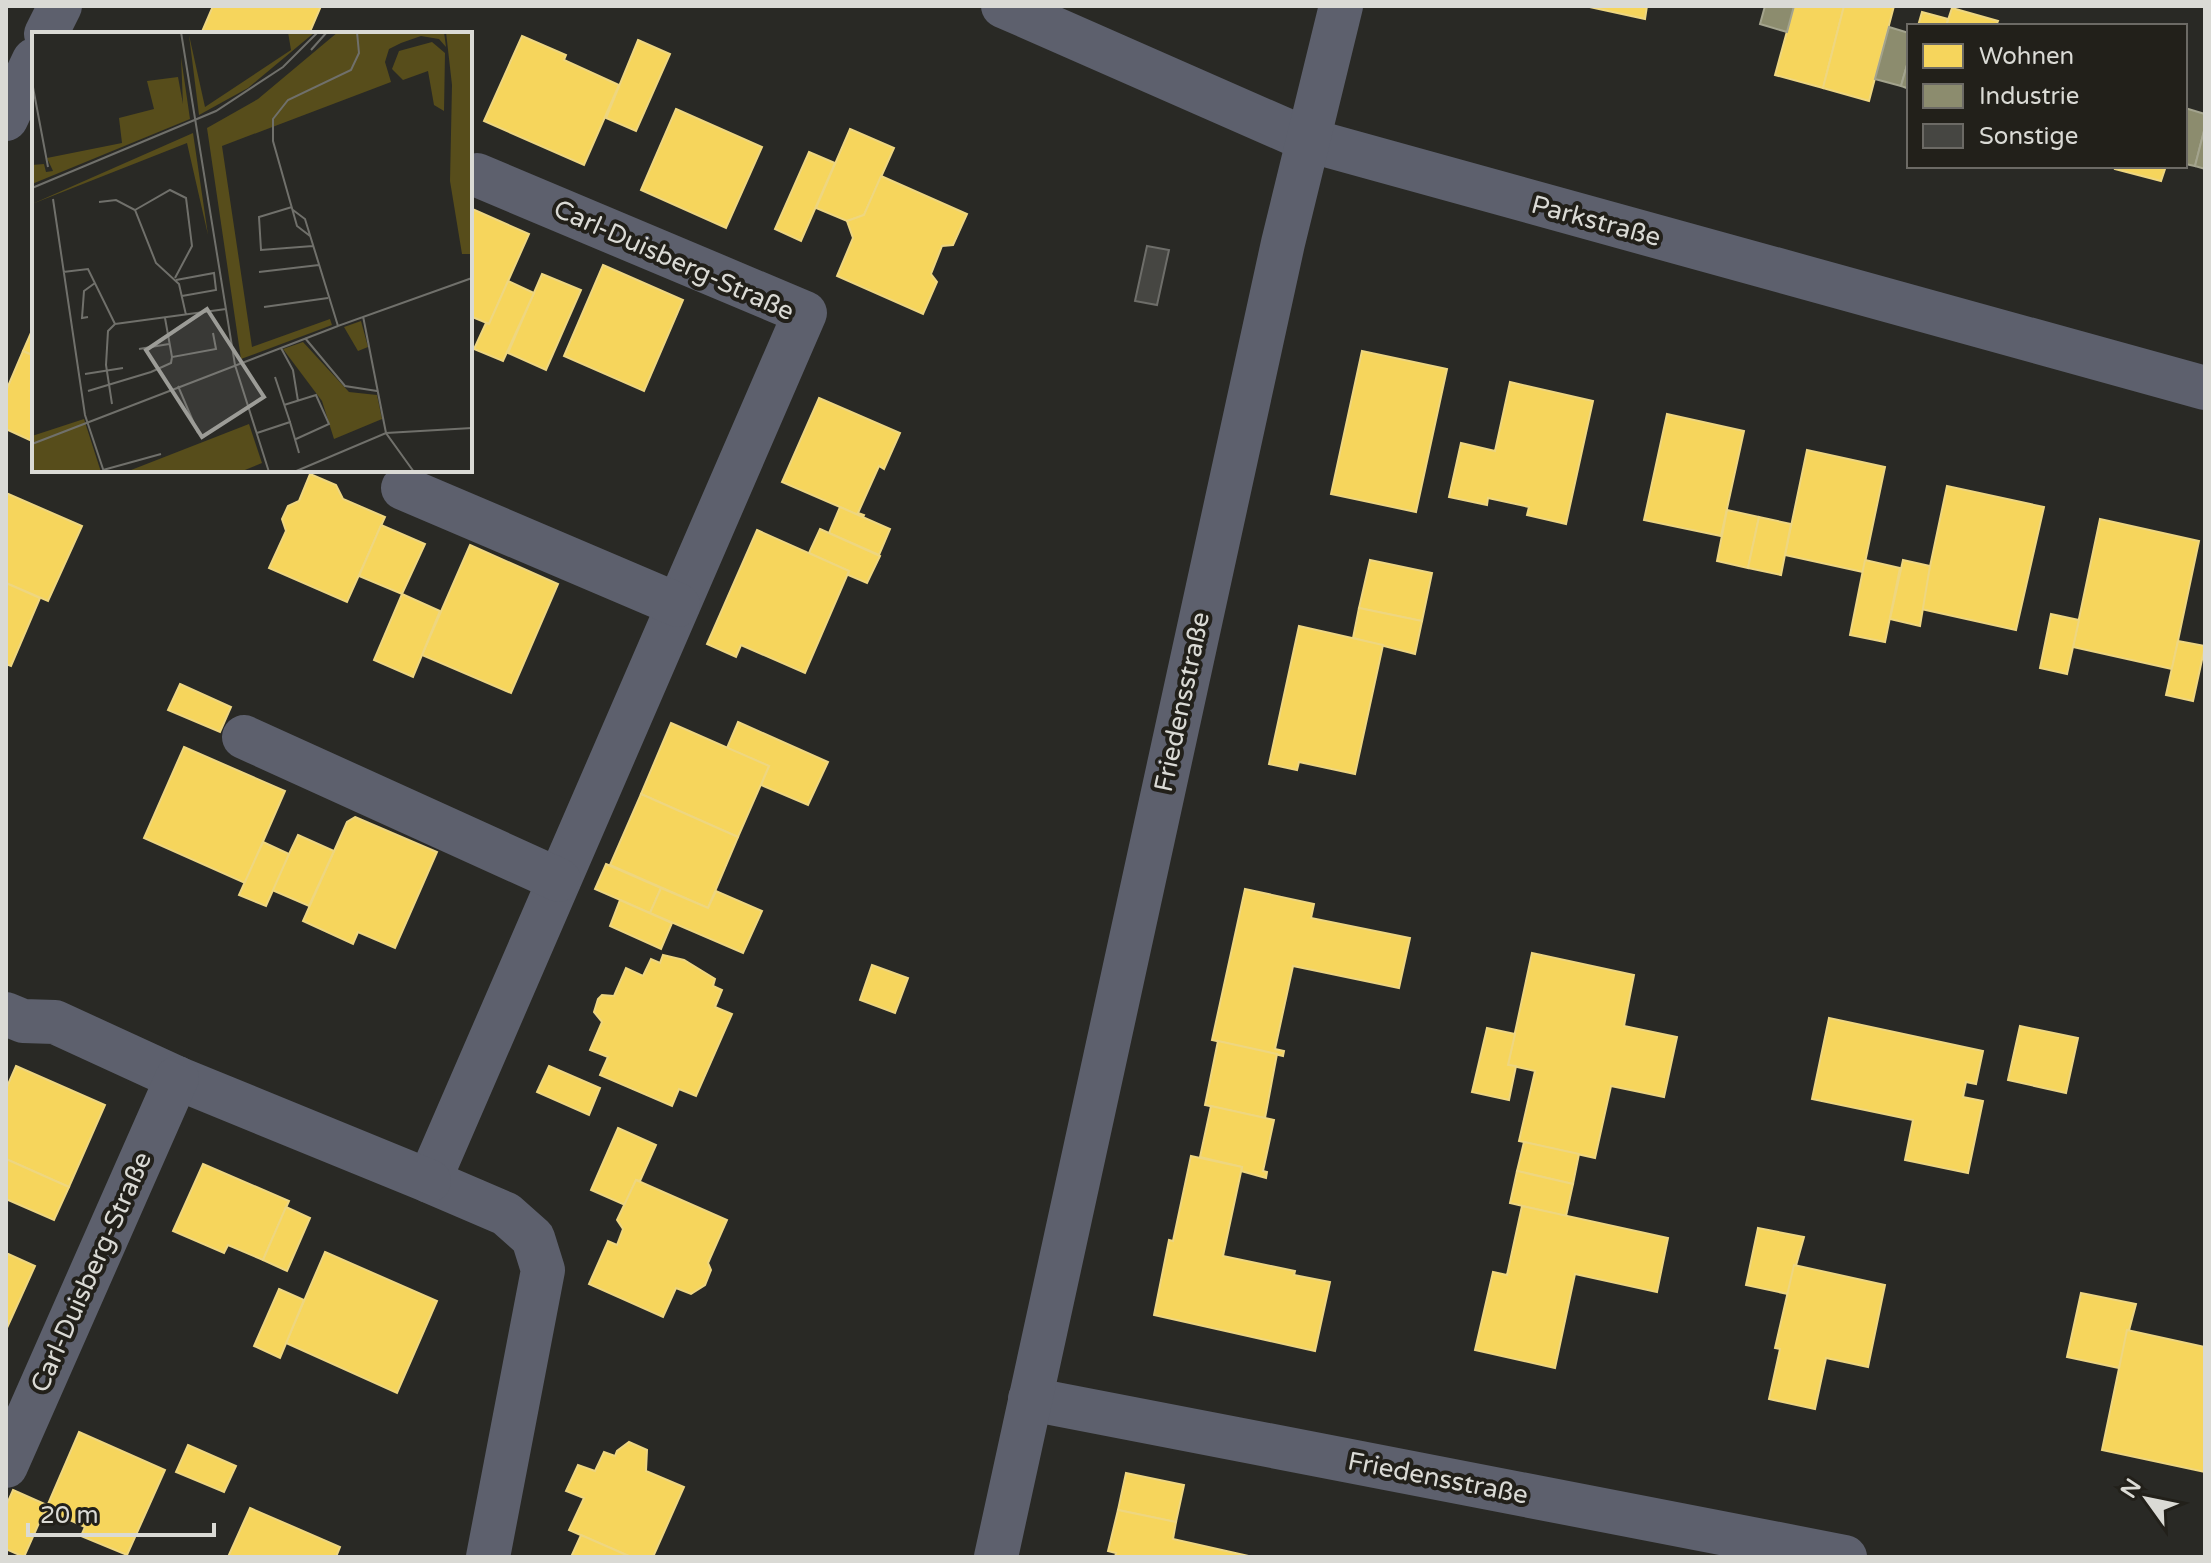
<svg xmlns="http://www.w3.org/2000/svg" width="2211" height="1563" font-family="'Varela Round',sans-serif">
  <rect width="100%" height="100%" fill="#292925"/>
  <!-- homes -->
  <g fill="#f6d55c" stroke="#eed680" stroke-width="2">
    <polygon points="213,6 321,6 309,34 201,34"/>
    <polygon points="1585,6 1647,6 1645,19"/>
    <polygon points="1794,6 1844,6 1823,88 1775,75"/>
    <polygon points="1844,6 1894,6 1869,101 1823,88"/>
    <polygon points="1952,8 1998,21 1996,26 1946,26"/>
    <polygon points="1922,12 1948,19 1946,26 1918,26"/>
    <polygon points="522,36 566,55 564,60 619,85 584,165 484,121"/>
    <polygon points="638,40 670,54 636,131 606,118"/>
    <polygon points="676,109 762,147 726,228 641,190"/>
    <polygon points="850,129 894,148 864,215 847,221 816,208"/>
    <polygon points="809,152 835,163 801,241 775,229"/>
    <polygon points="2116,166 2166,166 2161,181 2115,169"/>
    <polygon points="881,176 967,214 953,245 942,246 931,274 937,282 923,314 837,276 853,238 847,221 864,215"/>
    <polygon points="470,208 529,234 489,324 470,316"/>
    <polygon points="603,265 683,300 644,391 564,356"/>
    <polygon points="542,274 581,290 546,370 508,353"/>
    <polygon points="508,281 534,293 503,361 474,349 486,323 489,324"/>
    <polygon points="34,326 34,356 23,351"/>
    <polygon points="23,351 34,356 34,442 6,429 6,391"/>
    <polygon points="1362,351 1447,369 1416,512 1331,494"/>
    <polygon points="1510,382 1593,401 1566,524 1527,515 1529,507 1488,498 1487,505 1449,497 1461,443 1495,451"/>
    <polygon points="819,398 900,433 884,469 879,466 858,513 864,515 863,517 782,482"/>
    <polygon points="1667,414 1744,431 1721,536 1644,520"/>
    <polygon points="1807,450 1885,467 1863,572 1785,555"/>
    <polygon points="310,474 336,485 343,499 385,517 347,602 269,568 286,531 282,519 288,506 299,501"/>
    <polygon points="1947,486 2044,507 2016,630 1921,609"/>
    <polygon points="6,493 82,526 48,601 6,583"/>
    <polygon points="840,507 890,529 879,555 829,533"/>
    <polygon points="1727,510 1759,517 1748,568 1717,561"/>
    <polygon points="1759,517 1791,524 1781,575 1748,568"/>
    <polygon points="2100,519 2199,541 2172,669 2073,647"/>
    <polygon points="381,525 425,544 402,594 359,576"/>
    <polygon points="820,529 880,556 867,583 848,575 849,571 809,553"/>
    <polygon points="757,530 849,571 805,673 741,645 736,657 707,644"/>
    <polygon points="470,545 558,584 511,693 422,655"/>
    <polygon points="1370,560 1432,573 1422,621 1359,608"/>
    <polygon points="1865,560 1900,568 1885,642 1850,635"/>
    <polygon points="1903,560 1930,566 1920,626 1890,619"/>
    <polygon points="6,583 40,598 11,666 6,664"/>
    <polygon points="402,594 440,611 413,677 374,660"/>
    <polygon points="1359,608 1422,621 1415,654 1353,638"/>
    <polygon points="2051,614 2079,620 2067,674 2040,668"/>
    <polygon points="1299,626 1383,645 1355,774 1299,762 1297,770 1269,764"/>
    <polygon points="2178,641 2205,646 2193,701 2166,695"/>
    <polygon points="180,684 231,707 220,732 168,710"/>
    <polygon points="738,722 828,762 808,805 761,785 769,766 727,748"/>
    <polygon points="671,723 769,766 738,837 641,794"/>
    <polygon points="184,747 285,791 245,883 144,838"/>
    <polygon points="641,794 738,837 708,908 610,865"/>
    <polygon points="355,817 437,852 395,948 358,932 353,944 303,921 347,822"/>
    <polygon points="298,835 334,851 309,906 272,890"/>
    <polygon points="263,842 289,854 266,906 239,895"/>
    <polygon points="606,864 661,888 650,913 595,889"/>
    <polygon points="661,888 708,908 716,891 762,911 743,953 650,913"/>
    <polygon points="1245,889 1314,904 1311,918 1410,938 1399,988 1293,966 1275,1049 1284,1051 1283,1056 1212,1040"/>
    <polygon points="620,900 672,923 661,949 610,926"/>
    <polygon points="1532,953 1634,975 1624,1026 1677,1037 1664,1097 1611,1086 1595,1158 1519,1141 1535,1071 1508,1065"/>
    <polygon points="663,955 684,960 715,979 713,986 722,990 715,1007 732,1014 696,1096 679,1089 672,1106 600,1075 608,1057 590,1050 602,1022 594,1012 598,999 602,995 614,996 626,968 643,976 651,959 660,963"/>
    <polygon points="872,965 908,978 895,1013 860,1000"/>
    <polygon points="1829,1018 1983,1051 1976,1084 1966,1082 1963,1097 1983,1101 1968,1173 1905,1160 1913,1120 1812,1099"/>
    <polygon points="2020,1026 2078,1038 2066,1093 2008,1080"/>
    <polygon points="1487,1028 1515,1034 1508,1065 1516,1066 1509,1100 1472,1092"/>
    <polygon points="1218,1041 1277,1054 1265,1118 1205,1105"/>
    <polygon points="16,1066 105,1105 69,1187 6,1159 6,1089"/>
    <polygon points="549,1066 600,1088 589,1115 537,1092"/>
    <polygon points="1211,1106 1274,1120 1263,1171 1267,1172 1266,1178 1241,1171 1242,1167 1200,1157"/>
    <polygon points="618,1128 656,1145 640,1181 636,1180 625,1205 591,1190"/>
    <polygon points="1524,1142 1579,1154 1573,1184 1517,1171"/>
    <polygon points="1191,1156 1242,1167 1223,1256 1295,1271 1294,1275 1330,1282 1315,1351 1154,1315 1169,1240 1173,1241"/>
    <polygon points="6,1159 69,1187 54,1220 6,1199"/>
    <polygon points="203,1164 289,1201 263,1260 228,1245 224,1253 173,1231"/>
    <polygon points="1517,1171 1573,1184 1566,1216 1510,1203"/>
    <polygon points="636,1180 727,1220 708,1263 711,1270 705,1285 691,1294 676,1288 663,1317 589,1284 608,1241 617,1245 623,1229 617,1220"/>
    <polygon points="1522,1206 1668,1238 1657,1292 1575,1274 1555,1368 1475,1350 1493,1272 1507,1275"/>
    <polygon points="286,1207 310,1218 287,1271 263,1260"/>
    <polygon points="1758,1228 1804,1237 1788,1294 1746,1285"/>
    <polygon points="325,1252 437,1301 397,1393 286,1343"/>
    <polygon points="6,1253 35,1266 6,1330"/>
    <polygon points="1794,1265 1885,1285 1868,1367 1826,1358 1815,1409 1769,1399 1780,1349 1775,1348"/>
    <polygon points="279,1289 304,1300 280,1358 254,1346"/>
    <polygon points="2081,1293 2136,1304 2119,1368 2067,1357"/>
    <polygon points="2127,1330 2205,1347 2205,1472 2102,1450"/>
    <polygon points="79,1432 165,1470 127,1555 81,1536 85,1527 50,1511 46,1520 42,1518"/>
    <polygon points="629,1442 647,1450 646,1471 684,1487 653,1557 631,1557 569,1530 584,1498 566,1491 578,1465 595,1471 604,1452 615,1456 617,1451"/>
    <polygon points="188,1445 236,1466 224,1492 176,1472"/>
    <polygon points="1126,1473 1184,1485 1176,1522 1118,1510"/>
    <polygon points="13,1490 47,1505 24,1557 6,1549 6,1506"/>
    <polygon points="250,1508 340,1547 336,1557 228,1557"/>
    <polygon points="1118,1510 1176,1522 1173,1539 1253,1557 1115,1557 1116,1553 1108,1551"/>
    <polygon points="581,1535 631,1557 571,1557"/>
  </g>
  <!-- industry -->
  <g fill="#8c8c6e" stroke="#a3a38d" stroke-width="2">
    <polygon points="1765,6 1794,6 1787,32 1760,24"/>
    <polygon points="1889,27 1909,33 1909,58 1901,86 1875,79"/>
    <polygon points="1909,58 1909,89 1901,86"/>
    <polygon points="2185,108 2205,114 2205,127 2195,166 2185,164"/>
    <polygon points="2205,127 2205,169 2195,166"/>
  </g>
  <!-- building -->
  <polygon fill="#464642" stroke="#6e6e6a" stroke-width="2" points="1147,246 1169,250 1157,305 1135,301"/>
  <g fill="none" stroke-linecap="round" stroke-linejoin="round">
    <!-- street -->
    <g stroke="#5d606d" stroke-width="44">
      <polyline points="1003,6 1308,140 2205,388"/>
      <polyline points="46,34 60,6"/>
      <polyline points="6,119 34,60"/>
      <polyline points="477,175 805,313 429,1181 506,1214 533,1238 543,1270 488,1557"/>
      <polyline points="403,488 678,605"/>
      <polyline points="244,737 559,880"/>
      <polyline points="6,1014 23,1021 55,1022 177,1078 429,1181"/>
      <polyline points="1030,1399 1845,1557"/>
      <polyline points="6,1466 177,1078"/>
      <polyline points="996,1557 1283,243 1341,6"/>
    </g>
  </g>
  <g text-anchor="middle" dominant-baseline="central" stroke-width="8" stroke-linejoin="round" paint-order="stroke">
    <!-- street labels -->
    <g font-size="26" fill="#dadad5" stroke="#22201a">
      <text transform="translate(1596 221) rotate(15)">Parkstraße</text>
      <text transform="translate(674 260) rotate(24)">Carl-Duisberg-Straße</text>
      <text transform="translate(1182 702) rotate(-78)">Friedensstraße</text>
      <text transform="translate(91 1272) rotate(-66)">Carl-Duisberg-Straße</text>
      <text transform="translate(1438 1478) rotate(11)">Friedensstraße</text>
    </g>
  </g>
  <!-- overview -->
  <g transform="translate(32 32)">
    <rect width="440" height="440" fill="#292925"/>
    <path d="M256,0H283L216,56L167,83L157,3L173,75L259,18ZM306,0H412L414,15L407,7L389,4L369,11L357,17L353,30L359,50L190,114L220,315L298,287L300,293L209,327L175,96L226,67ZM414,0H440V222H430L418,149L420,53ZM400,10L413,21L412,79L402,73L396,39L371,48L360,37L367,19ZM149,25L158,87L0,152V133L12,132L14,140L21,139L15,126L90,111L87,86L122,77L115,49L146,45L151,72ZM161,101L176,203L155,111L0,172ZM329,289L336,315L326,319L312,295ZM271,310L317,360L345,363L350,387L302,407L290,369L251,317ZM52,387L69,440H0V404ZM217,392L230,431L208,440H94Z" fill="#574d1b"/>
    <path fill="none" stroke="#70706b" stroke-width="2" d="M149,0L203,333L237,440M279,18L295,0M0,50L16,135M0,156L184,79L251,35L286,0M21,167L53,383L72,440M67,170L84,168L103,178L124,231L147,252L154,283M260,175L227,185L229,218L281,214M103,178L138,158L154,166L160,214L143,246M261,178L273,187L306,294L440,246M278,204L265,194L241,109V87L256,68L319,38L327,21L325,0M31,240L56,237L83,292M227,240L287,233M144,248L182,241L184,258L150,264M232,275L296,266M331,284L354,401L382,440M56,285L50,286L52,259L63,251M133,286L140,325M83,292L194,277M273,306L313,354L345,359M249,316L261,338L266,369M107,317L137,312M53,342L91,336M146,354L166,401M56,359L119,340L139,331L140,325L184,317L181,301M80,372L74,333L76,299L83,292M252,373L284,363L297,392L264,407M258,390L267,421M225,401L258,390L243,345M0,412L306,294M71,438L129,422M262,440L354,401L440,396"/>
    <path fill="#9c9c97" fill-opacity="0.15" stroke="#9c9c97" stroke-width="4" d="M175,277L232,365L170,405L114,318Z"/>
    <rect width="440" height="440" fill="none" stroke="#dadad5" stroke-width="4"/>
  </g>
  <!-- border -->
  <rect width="2211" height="1563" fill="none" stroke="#dadad5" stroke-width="16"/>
  <!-- legend -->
  <rect x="1907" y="24" width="280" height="144" fill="#22201a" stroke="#6c6a65" stroke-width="2"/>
  <rect x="1923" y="44" width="40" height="24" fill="#f6d55c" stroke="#6c6a65" stroke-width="2"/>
  <text x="1979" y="64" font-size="24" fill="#dadad5">Wohnen</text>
  <rect x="1923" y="84" width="40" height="24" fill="#8c8c6e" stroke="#6c6a65" stroke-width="2"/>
  <text x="1979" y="104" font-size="24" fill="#dadad5">Industrie</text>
  <rect x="1923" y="124" width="40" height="24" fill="#464642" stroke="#6c6a65" stroke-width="2"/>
  <text x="1979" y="144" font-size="24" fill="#dadad5">Sonstige</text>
  <!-- north arrow -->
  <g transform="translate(2147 1499) rotate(303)" stroke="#22201a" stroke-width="6" paint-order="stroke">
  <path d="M0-6L14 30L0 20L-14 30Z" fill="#dadad5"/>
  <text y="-12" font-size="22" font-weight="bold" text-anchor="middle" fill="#dadad5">N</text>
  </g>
  <!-- scale -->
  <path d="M28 1523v12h186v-12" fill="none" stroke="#dadad5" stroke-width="4"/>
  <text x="40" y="1523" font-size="24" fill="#dadad5" stroke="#22201a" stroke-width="6" paint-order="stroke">20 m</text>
</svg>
